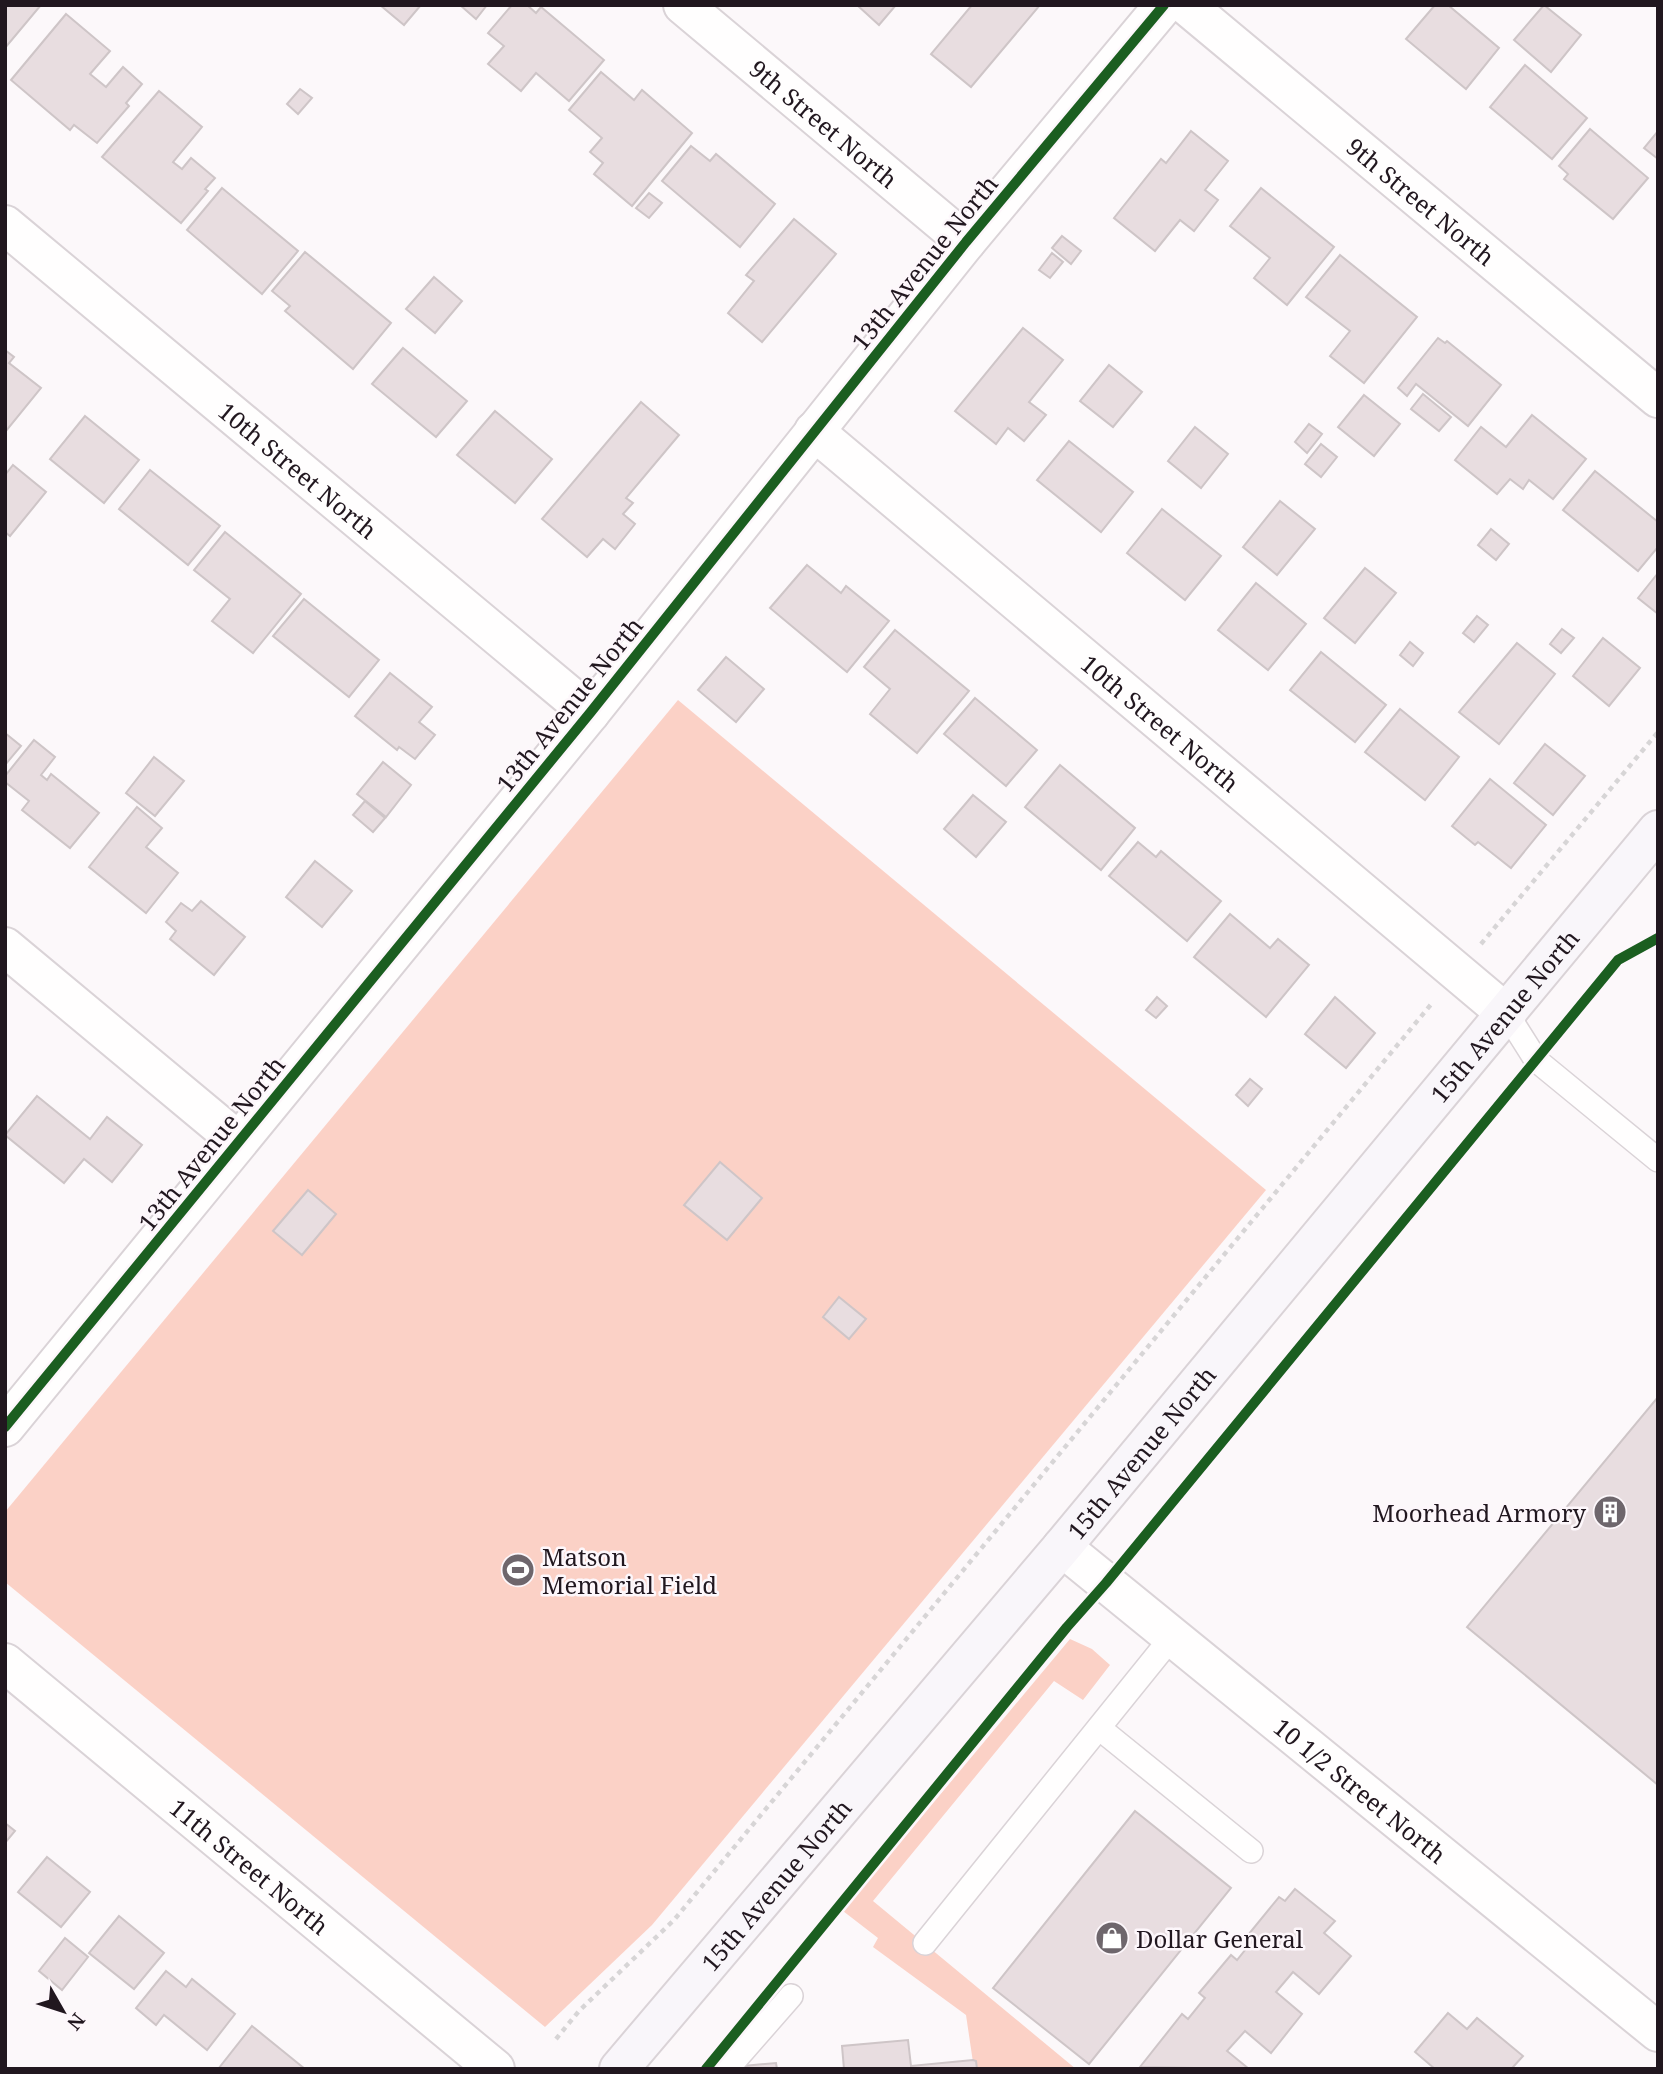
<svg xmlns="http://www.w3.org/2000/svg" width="1663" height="2074" font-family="'Noto Serif',serif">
  <rect width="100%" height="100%" fill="#fcf8fa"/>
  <!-- green -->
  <g fill="#fbd1c6">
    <polygon points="678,700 1266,1190 652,1925 545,2027 5,1582 5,1512"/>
    <polygon points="1070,1639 1092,1649 1110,1665 1083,1700 1054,1681 873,1901 1076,2069 974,2069 966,2015 873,1947 878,1938 843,1911"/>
  </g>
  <!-- building -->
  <g fill="#e8dde0" stroke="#cec5c7" stroke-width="2">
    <polygon points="5,5 41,5 5,48"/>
    <polygon points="380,5 421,5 404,25"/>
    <polygon points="460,5 487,5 476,19"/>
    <polygon points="512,5 527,5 536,13 541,7 604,60 569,101 536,73 521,91 488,64 504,46 488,33"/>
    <polygon points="857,5 896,5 879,25"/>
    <polygon points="972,5 1040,5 971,87 931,54"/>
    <polygon points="1435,5 1448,5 1499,48 1466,89 1406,39"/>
    <polygon points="1544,5 1581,35 1551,72 1514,40"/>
    <polygon points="66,14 110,51 90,74 106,87 123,67 142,84 126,103 129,106 97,143 74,125 70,130 11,80"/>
    <polygon points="1525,65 1587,118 1552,159 1490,107"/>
    <polygon points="601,72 634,100 642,90 692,133 632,206 594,174 603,163 590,152 602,138 569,110"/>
    <polygon points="300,89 312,98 298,114 287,104"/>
    <polygon points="159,91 202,127 173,162 182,169 191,158 215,178 205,189 208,191 181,223 102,157"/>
    <polygon points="1590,129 1648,178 1613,219 1564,179 1568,174 1559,166"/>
    <polygon points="1191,131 1228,161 1205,190 1218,200 1194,231 1180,220 1155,251 1114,218 1161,159 1166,163"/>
    <polygon points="1658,131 1658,159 1644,148"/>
    <polygon points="691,146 710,161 716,154 775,204 740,247 662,181"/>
    <polygon points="222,188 298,251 262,294 187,230"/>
    <polygon points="1261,188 1334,247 1287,305 1254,278 1270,258 1230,226"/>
    <polygon points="649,193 662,203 649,218 636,208"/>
    <polygon points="794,219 836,254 762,342 728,313 754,281 746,275"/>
    <polygon points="1062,236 1081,251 1071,264 1052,248"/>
    <polygon points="305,252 391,323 353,369 285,311 290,306 272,291"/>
    <polygon points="1052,253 1063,262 1050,278 1039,270"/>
    <polygon points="1340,255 1417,317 1364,383 1330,356 1350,331 1306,297"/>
    <polygon points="434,277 462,301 435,333 406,309"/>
    <polygon points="1023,328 1063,360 1029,402 1046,415 1024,441 1008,428 996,444 955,411"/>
    <polygon points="1438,338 1445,343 1447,341 1501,385 1468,426 1416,384 1407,396 1398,388"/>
    <polygon points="403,348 467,401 436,437 372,384"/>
    <polygon points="5,350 14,357 9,363 41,388 6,431"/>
    <polygon points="1109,365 1142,392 1113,427 1080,401"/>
    <polygon points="1423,394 1451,417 1439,431 1411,409"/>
    <polygon points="1364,395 1400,424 1374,456 1338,427"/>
    <polygon points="641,402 679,435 626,498 633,503 623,514 635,524 615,549 603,539 587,557 542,519"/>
    <polygon points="495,411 552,459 515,503 457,455"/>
    <polygon points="1532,415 1586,459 1553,499 1529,480 1523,489 1510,479 1497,494 1455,460 1481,427 1506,447"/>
    <polygon points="85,416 139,460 104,503 50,459"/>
    <polygon points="1309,424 1322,434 1307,453 1295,442"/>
    <polygon points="1195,427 1228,454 1201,488 1168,461"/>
    <polygon points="1069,441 1133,492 1101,532 1037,480"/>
    <polygon points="1321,444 1337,457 1321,477 1305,464"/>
    <polygon points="13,465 46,492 10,536 5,532 5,475"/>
    <polygon points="150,470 220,526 188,565 119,509"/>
    <polygon points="1595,471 1658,522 1658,547 1638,571 1563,510"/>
    <polygon points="1280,501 1315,529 1277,575 1243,547"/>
    <polygon points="1162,509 1221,556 1185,600 1127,553"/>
    <polygon points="1491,529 1509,544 1496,560 1478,545"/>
    <polygon points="225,532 301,594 253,653 212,621 230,599 194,570"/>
    <polygon points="807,565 841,593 846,586 889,621 847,672 770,608"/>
    <polygon points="1365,568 1396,593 1355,643 1324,618"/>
    <polygon points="1658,573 1658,614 1638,598"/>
    <polygon points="1256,583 1306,624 1268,670 1218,630"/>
    <polygon points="304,599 379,660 349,697 273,636"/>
    <polygon points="1477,616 1488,625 1474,642 1463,633"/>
    <polygon points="1562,629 1574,638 1561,653 1550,644"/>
    <polygon points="895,630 969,691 917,753 870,714 890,689 864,667"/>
    <polygon points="1603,638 1640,668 1609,706 1573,676"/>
    <polygon points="1410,642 1423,653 1413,666 1400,655"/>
    <polygon points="1517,643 1555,674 1499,744 1459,712"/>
    <polygon points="1321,652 1386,705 1355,742 1290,690"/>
    <polygon points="726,657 764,689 736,722 698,690"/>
    <polygon points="390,673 432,707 419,722 435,735 415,759 399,747 397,750 355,716"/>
    <polygon points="975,698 1037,750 1006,786 944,734"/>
    <polygon points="1400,709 1459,757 1425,800 1365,752"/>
    <polygon points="5,733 21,746 5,765"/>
    <polygon points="34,740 55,757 41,775 47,780 51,774 99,813 70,848 22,810 29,801 5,782 5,776"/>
    <polygon points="1545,744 1585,776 1553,815 1514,783"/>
    <polygon points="154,757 184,781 155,816 126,793"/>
    <polygon points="383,762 411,785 386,817 357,794"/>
    <polygon points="1060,765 1135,828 1101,870 1025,807"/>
    <polygon points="1490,779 1546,825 1511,868 1478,842 1475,845 1452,826"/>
    <polygon points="973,795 1006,822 976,857 944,829"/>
    <polygon points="365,801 385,818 373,832 353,815"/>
    <polygon points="137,807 162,828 146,847 178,873 146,913 89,867"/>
    <polygon points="1138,842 1156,857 1161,851 1221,901 1187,941 1109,876"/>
    <polygon points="315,861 352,891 322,927 286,897"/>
    <polygon points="201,901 245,937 214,975 170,939 176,931 166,922 181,903 192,911"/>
    <polygon points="1230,914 1270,948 1278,939 1309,965 1266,1017 1194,957"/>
    <polygon points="1157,997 1167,1006 1156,1018 1146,1010"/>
    <polygon points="1335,997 1375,1033 1346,1068 1305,1034"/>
    <polygon points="1250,1079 1262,1089 1248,1106 1236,1095"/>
    <polygon points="37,1096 90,1139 107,1117 142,1145 112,1182 84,1159 64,1183 5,1135"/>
    <polygon points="720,1162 762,1198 727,1240 684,1205"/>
    <polygon points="308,1190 336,1214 302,1255 273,1231"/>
    <polygon points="839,1297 866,1319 849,1339 823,1317"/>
    <polygon points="1658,1397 1658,1785 1467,1627"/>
    <polygon points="1135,1811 1231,1888 1089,2064 993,1988"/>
    <polygon points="5,1823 15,1831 5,1843"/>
    <polygon points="47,1857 90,1892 61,1927 18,1892"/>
    <polygon points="1295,1889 1335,1921 1324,1933 1351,1956 1319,1994 1293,1972 1276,1992 1302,2014 1271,2053 1245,2031 1227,2051 1249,2069 1140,2067 1182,2014 1188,2019 1205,1998 1199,1993 1231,1955 1237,1960 1253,1940 1248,1935 1279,1897 1285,1901"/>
    <polygon points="119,1916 164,1953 134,1989 89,1953"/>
    <polygon points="65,1938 88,1957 62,1990 39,1971"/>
    <polygon points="166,1971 186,1987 192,1979 235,2014 207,2050 164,2015 156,2025 136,2008"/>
    <polygon points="1448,2013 1467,2029 1477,2018 1523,2056 1513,2067 1516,2069 1435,2069 1415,2052"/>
    <polygon points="252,2026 305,2069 220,2069 219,2068"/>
    <polygon points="908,2040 911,2066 973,2060 976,2061 977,2069 844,2069 842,2046"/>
    <polygon points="776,2063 777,2069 733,2069 733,2067"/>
  </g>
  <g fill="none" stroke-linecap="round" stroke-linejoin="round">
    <defs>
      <g id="service">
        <polyline points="1507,1014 1536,1060 1658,1160"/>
        <polyline points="1099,1728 1251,1851"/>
        <polyline points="925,1943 1172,1637"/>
        <polyline points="727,2069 791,1996"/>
      </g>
      <g id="minor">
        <path id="s1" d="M683,5L966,242"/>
        <path id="s2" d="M1186,5L1658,398"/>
        <path id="s3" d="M5,225L590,713"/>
        <path id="s4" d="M814,431L1507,1014"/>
        <polyline points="5,947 238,1141"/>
        <polyline points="5,1427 590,713 966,242 1164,5"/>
        <path id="s5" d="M1062,1547L1658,2032"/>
      </g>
      <g id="tertiary">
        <path id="s6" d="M5,1663L495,2069"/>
      </g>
      <g id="secondary">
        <path id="s7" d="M619,2069L1062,1547L1658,830"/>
      </g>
    </defs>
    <!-- service casing -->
    <use href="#service" stroke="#dad3d7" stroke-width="26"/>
    <!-- minor casing -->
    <use href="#minor" stroke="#dad3d7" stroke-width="42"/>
    <!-- tertiary casing -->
    <use href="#tertiary" stroke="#dad3d7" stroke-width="42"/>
    <!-- secondary casing -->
    <use href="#secondary" stroke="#dad3d7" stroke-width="42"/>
    <!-- path -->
    <g stroke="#d7d5d6" stroke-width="4.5" stroke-dasharray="5 5" stroke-linecap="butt">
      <polyline points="1481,944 1658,732"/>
      <polyline points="556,2039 579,2011 674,1920 1433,1002"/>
    </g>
    <!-- service -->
    <use href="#service" stroke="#fffefe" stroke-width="23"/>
    <!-- minor -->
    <use href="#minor" stroke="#fffefe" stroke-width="38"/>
    <!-- tertiary -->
    <use href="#tertiary" stroke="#fffefe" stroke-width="38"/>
    <!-- secondary -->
    <use href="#secondary" stroke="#f9f6fa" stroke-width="38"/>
    <defs>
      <g id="cycleway">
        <polyline points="5,1427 590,713 966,242 1164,5"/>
        <polyline points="706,2069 1067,1627 1106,1583 1618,960 1658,938"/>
      </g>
    </defs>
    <!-- cycleway casing -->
    <use href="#cycleway" stroke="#fdf7fb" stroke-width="15"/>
    <!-- cycleway -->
    <use href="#cycleway" stroke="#1b5e20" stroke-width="10"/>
  </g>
  <!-- icons -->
  <defs>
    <symbol id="building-disc" viewBox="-11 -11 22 22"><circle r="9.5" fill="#6e666c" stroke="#fdf7fb"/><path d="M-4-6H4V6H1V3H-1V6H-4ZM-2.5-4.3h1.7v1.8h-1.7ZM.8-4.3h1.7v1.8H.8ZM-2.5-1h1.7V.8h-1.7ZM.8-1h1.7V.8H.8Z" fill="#fff"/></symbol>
    <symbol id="stadium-disc" viewBox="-11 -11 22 22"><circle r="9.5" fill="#6e666c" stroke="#fdf7fb"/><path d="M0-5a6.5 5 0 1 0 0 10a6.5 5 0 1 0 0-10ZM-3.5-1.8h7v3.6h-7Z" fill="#fff"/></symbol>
    <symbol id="shop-disc" viewBox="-11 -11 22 22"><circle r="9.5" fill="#6e666c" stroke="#fdf7fb"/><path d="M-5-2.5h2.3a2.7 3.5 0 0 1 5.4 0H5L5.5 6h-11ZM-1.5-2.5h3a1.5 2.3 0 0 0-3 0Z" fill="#fff"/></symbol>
  </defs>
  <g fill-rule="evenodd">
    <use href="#building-disc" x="1591" y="1493" width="38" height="38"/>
    <use href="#stadium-disc" x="499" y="1551" width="38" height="38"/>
    <use href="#shop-disc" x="1093" y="1919" width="38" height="38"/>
  </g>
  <g text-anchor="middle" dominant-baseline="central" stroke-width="5" stroke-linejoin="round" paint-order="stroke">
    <!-- street labels -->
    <g font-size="24" fill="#21171f" stroke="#fdf7fb">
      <text stroke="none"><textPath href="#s1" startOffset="184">9th Street North</textPath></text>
      <text stroke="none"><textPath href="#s2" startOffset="306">9th Street North</textPath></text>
      <text transform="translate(924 262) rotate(-51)">13th Avenue North</text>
      <text stroke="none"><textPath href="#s3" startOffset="382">10th Street North</textPath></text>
      <text transform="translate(569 704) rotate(-51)">13th Avenue North</text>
      <text stroke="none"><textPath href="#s4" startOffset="453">10th Street North</textPath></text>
      <text stroke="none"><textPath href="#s7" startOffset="1376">15th Avenue North</textPath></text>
      <text transform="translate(211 1143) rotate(-51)">13th Avenue North</text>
      <text stroke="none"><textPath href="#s7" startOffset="808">15th Avenue North</textPath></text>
      <text stroke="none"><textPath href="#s5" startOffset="385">10 1/2 Street North</textPath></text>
      <text stroke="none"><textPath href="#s6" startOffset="318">11th Street North</textPath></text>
      <text stroke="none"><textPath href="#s7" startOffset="242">15th Avenue North</textPath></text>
    </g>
    <!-- poi labels -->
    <g font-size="24" fill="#21171f" stroke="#fdf7fb" text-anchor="start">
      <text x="1586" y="1512" text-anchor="end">Moorhead Armory</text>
      <text x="542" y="1556">Matson<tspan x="542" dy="28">Memorial Field</tspan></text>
      <text x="1136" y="1938">Dollar General</text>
    </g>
  </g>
  <!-- border -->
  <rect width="1663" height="2074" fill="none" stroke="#21171f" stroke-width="14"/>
  <!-- north arrow -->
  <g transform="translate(63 2011) rotate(129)" stroke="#fdf7fb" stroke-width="5" paint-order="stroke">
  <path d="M0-5L12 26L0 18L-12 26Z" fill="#21171f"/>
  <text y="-10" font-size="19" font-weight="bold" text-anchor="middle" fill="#21171f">N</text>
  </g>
</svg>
